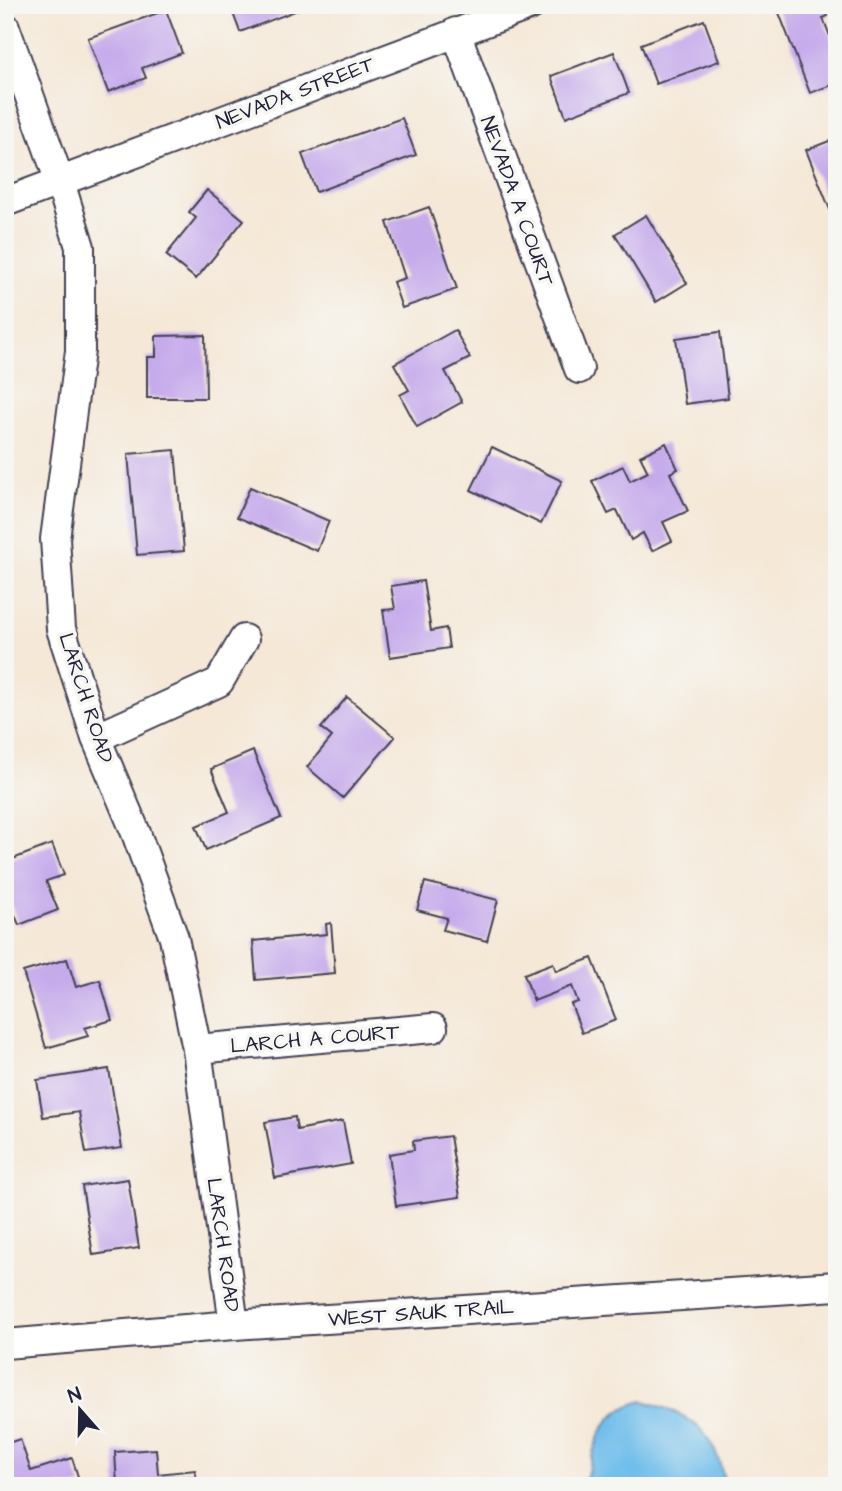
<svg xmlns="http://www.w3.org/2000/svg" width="842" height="1491" font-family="'Architects Daughter',sans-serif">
  <rect width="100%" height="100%" fill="#f6f6f2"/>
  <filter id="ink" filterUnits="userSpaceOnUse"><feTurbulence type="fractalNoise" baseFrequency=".0143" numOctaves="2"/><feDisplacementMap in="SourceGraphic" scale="14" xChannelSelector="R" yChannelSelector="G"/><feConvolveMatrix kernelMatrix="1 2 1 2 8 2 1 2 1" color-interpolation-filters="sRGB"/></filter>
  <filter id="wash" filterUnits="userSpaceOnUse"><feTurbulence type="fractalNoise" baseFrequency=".00686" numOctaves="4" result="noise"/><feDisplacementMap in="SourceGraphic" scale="28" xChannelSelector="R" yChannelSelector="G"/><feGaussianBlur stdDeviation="1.57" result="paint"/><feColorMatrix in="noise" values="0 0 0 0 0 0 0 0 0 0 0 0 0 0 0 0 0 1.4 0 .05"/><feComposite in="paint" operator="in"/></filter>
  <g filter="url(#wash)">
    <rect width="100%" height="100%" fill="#f5e8d7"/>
    <!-- water -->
    <path fill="#70beeb" stroke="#497093" stroke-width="2" d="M644,1401C694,1416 716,1432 725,1486H584C596,1446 597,1411 644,1401Z"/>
    <g id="blocks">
      <!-- building -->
      <g fill="#c6abeb">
        <polygon points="230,5 302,5 303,8 240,32"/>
        <polygon points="776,5 824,5 828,16 823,18 837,54 837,83 810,93"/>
        <polygon points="166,10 182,53 142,68 146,78 108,92 88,38"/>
        <polygon points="704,20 719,61 656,84 641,44"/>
        <polygon points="614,52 629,93 566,117 551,76"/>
        <polygon points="402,118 416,155 316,192 302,154"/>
        <polygon points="837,138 837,227 806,150"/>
        <polygon points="207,190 244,220 196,279 166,255 196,218 189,212"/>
        <polygon points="429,207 457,289 402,308 393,282 405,278 387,222"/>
        <polygon points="646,215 687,283 656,302 615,234"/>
        <polygon points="455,330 470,358 445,371 462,402 417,427 400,395 409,390 394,364"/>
        <polygon points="720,332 728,398 685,404 676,338"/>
        <polygon points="205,335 206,398 147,398 147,357 156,357 156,336"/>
        <polygon points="666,443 678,469 670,473 688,511 663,522 672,541 652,551 643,533 631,540 617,510 608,514 592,481 623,466 630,481 648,472 640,456"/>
        <polygon points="492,447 562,481 541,524 471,490"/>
        <polygon points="175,450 184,551 137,555 128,454"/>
        <polygon points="250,487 329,521 317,551 237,517"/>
        <polygon points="423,581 431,631 446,628 449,648 390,657 383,610 395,609 391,586"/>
        <polygon points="347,697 395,737 343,798 307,767 332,737 321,728"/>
        <polygon points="253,751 281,818 206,850 196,826 229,812 211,769"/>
        <polygon points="52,844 64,875 46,881 58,910 19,925 5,891 5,862"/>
        <polygon points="425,882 498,900 487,941 443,930 447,918 417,910"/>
        <polygon points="331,923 335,973 256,980 253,941 327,934 326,924"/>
        <polygon points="592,958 616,1020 582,1033 571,1004 578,1002 572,986 534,1001 524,974 553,963 556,971"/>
        <polygon points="67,959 76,987 100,980 112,1020 85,1028 88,1036 46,1048 23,972"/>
        <polygon points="109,1069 122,1148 86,1153 79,1112 43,1117 37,1080"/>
        <polygon points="295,1117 297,1130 343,1121 351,1164 275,1178 265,1122"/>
        <polygon points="450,1136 460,1197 396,1206 389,1154 414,1150 413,1141"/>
        <polygon points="128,1179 139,1248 93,1255 82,1186"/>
        <polygon points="20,1439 31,1471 72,1458 81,1486 5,1486 5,1444"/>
        <polygon points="156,1449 158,1474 195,1470 196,1486 117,1486 115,1452"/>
      </g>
    </g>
  </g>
  <g filter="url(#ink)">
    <use href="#blocks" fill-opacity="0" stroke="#424052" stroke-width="2"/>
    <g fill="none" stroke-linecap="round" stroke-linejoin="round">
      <defs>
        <g id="minor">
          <polyline points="5,27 60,182 80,247 80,351 55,539 61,629 96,738 136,833 174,938 197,1049 234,1325"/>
          <polyline points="456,32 579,369"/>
          <polyline points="5,202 531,5"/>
          <polyline points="96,738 219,682 244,639"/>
          <polyline points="197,1049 433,1028"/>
          <polyline points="5,1344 234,1325 837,1286"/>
        </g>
      </defs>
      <!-- minor casing -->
      <use href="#minor" stroke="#424052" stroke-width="32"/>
      <!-- minor -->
      <use href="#minor" stroke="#fff" stroke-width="28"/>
    </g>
  </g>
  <g text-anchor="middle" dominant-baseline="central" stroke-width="7" stroke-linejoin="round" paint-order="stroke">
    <!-- street labels -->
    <g font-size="21" fill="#22223b" stroke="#f6f6f2">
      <text transform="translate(295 93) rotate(-21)">NEVADA STREET</text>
      <text transform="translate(517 201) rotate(70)">NEVADA A COURT</text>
      <text transform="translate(86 698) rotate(72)">LARCH ROAD</text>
      <text transform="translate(315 1039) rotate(-5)">LARCH A COURT</text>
      <text transform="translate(223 1245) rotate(82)">LARCH ROAD</text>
      <text transform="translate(421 1313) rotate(-4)">WEST SAUK TRAIL</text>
    </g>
  </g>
  <!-- margin -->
  <rect width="842" height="1491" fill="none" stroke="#f6f6f2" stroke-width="28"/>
  <!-- north arrow -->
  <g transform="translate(80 1410) rotate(340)" stroke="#f6f6f2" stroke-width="5" paint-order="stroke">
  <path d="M0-5L12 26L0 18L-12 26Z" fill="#22223b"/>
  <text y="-10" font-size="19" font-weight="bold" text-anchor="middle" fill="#22223b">N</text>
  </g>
</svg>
